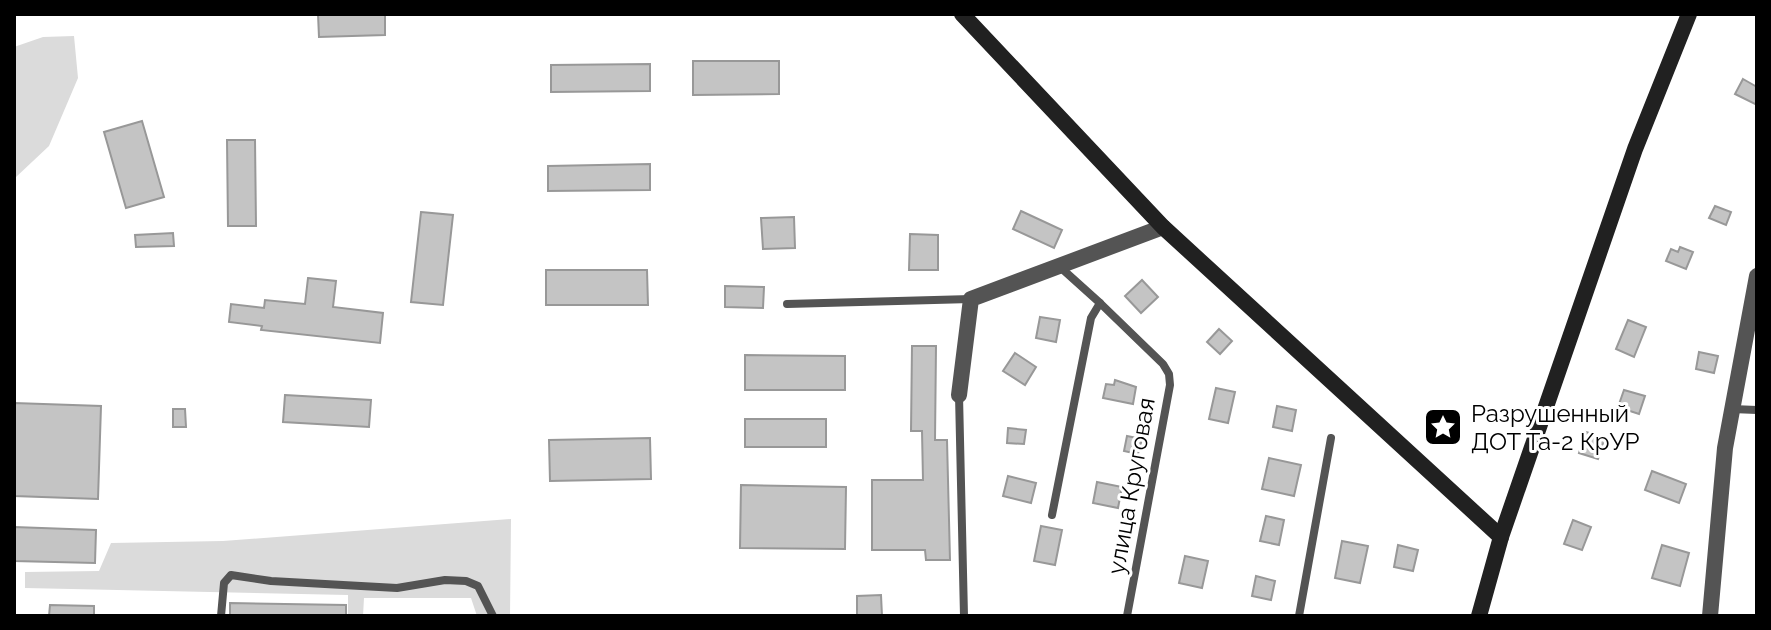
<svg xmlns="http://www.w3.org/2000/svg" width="1771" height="630" font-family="Raleway,sans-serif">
  <rect width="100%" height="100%" fill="#fff"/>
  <!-- green -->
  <g fill="#dbdbdb">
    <polygon points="74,36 78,78 49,146 16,177 14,187 14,47 43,37"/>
    <polygon points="511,519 510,616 477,616 471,598 364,598 363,616 348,616 348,595 25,588 25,572 99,571 111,543 223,541"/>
  </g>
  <!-- building -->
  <g fill="#c4c4c4" stroke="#989898" stroke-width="2">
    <polygon points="318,14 385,14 385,35 319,37"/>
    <polygon points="693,61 779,61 779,94 693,95"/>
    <polygon points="650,64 650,91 551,92 551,65"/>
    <polygon points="1743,79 1757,87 1757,105 1735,94"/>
    <polygon points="142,121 164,197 126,208 104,132"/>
    <polygon points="227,140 255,140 256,226 228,226"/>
    <polygon points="650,164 650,190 548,191 548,166"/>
    <polygon points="1715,206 1731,212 1726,225 1709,218"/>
    <polygon points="1021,211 1062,230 1054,248 1013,229"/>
    <polygon points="421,212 453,215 443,305 411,302"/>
    <polygon points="794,217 795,248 763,249 761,218"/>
    <polygon points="173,233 174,246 136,247 135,235"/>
    <polygon points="910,234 938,235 938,270 909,270"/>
    <polygon points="1680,247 1693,252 1686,269 1666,261 1671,249 1678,252"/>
    <polygon points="546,270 647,270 648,305 546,305"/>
    <polygon points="308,278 336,281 333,307 383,313 380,343 261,330 262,326 229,322 231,304 264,308 265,300 305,304"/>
    <polygon points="1142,280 1158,297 1141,313 1125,296"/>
    <polygon points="725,286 764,287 763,308 725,307"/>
    <polygon points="1040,317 1060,320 1056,342 1036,338"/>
    <polygon points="1628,320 1646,327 1634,357 1616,349"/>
    <polygon points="1219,329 1232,341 1220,354 1207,342"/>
    <polygon points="912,346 936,346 935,440 947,440 950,560 926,560 925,550 872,550 872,480 923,480 922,431 911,431"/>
    <polygon points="1699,352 1718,356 1714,373 1696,369"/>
    <polygon points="1015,353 1036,367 1025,385 1003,371"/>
    <polygon points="745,355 845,356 845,390 745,390"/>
    <polygon points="1115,380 1136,387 1133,404 1103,398 1106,384 1114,385"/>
    <polygon points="1216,388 1235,392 1228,423 1209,419"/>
    <polygon points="1624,390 1645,396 1639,414 1618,407"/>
    <polygon points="285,395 371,400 369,427 283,422"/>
    <polygon points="14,403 101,406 98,499 14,496"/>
    <polygon points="1277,406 1296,410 1292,431 1273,427"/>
    <polygon points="173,409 185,409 186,427 173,427"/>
    <rect x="745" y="419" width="81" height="28"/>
    <polygon points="1008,428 1026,430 1024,444 1007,443"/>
    <polygon points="1586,432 1605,438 1598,459 1579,453"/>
    <polygon points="1127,436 1142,439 1138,454 1124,451"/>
    <polygon points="650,438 651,479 550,481 549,440"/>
    <polygon points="1269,458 1301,465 1294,496 1262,489"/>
    <polygon points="1652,471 1686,484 1679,503 1645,490"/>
    <polygon points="1008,476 1036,483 1031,503 1003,496"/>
    <polygon points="1097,482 1122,487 1118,508 1093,503"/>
    <polygon points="741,485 846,487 845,549 740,548"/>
    <polygon points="1266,516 1284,520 1279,545 1260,541"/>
    <polygon points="1573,520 1591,527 1582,550 1564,544"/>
    <polygon points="1041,526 1062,530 1055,565 1034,561"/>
    <polygon points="14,527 96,530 95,563 14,561"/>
    <polygon points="1342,541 1368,546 1360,583 1335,578"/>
    <polygon points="1398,545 1418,550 1413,571 1394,567"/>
    <polygon points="1662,545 1689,553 1680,586 1652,578"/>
    <polygon points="1185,556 1208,561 1202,588 1179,583"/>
    <polygon points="1256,576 1275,581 1271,600 1252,596"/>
    <polygon points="881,595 882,616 857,616 857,596"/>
    <polygon points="230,603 346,605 346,616 230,616"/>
    <polygon points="50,605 94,606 94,616 49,616"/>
  </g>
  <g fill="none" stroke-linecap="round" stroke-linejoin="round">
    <!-- lane -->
    <g stroke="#545454" stroke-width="8">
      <polyline points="1060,267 1100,303 1163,364 1169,374 1170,385 1127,616"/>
      <polyline points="787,304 971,299"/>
      <polyline points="959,395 964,616"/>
      <polyline points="1732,409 1757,410"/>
      <polyline points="1052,515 1091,318 1100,303"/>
      <polyline points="221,616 224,583 231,575 271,581 397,588 445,580 466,581 478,586 493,616"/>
      <polyline points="1299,616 1331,438"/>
    </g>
    <!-- street -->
    <g stroke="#545454" stroke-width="16">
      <polyline points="959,395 971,299 1163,227"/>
      <polyline points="1710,616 1725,448 1757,276"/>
    </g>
    <!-- secondary -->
    <g stroke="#212121" stroke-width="16">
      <polyline points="962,14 1163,227 1501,537"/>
      <polyline points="1479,616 1501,537 1635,149 1689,14"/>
    </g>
  </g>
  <!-- icons -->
  <defs>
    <symbol id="sight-square" viewBox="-11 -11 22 22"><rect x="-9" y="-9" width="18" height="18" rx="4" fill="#000" stroke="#fff"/><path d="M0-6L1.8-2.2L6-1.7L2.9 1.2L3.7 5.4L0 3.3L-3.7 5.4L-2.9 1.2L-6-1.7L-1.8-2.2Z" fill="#fff"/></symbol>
  </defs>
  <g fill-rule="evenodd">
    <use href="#sight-square" x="1421" y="405" width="44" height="44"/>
  </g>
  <g text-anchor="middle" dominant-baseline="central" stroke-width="6" stroke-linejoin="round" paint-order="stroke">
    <!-- poi labels -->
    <g font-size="24" fill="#000" stroke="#fff" text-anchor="start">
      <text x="1471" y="413">Разрушенный<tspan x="1471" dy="28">ДОТ Та-2 КрУР</tspan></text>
    </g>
    <!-- street labels -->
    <g font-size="24" fill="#000" stroke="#fff">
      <text transform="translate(1131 486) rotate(-80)">улица Круговая</text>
    </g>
  </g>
  <!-- border -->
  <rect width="1771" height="630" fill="none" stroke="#000000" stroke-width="32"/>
</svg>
